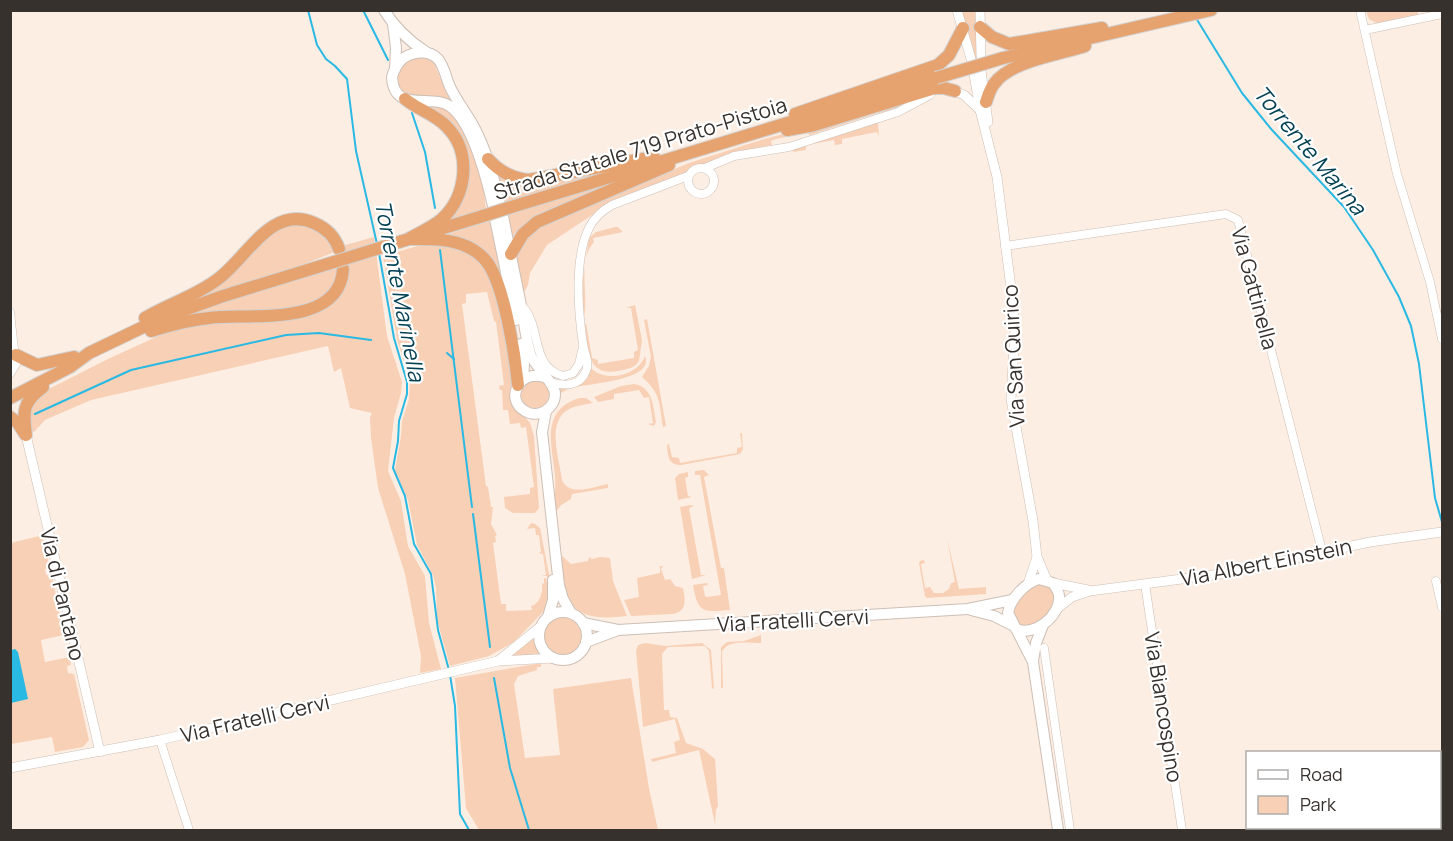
<svg xmlns="http://www.w3.org/2000/svg" width="1453" height="841" font-family="Manrope,sans-serif">
  <rect width="100%" height="100%" fill="#fdeee4"/>
  <!-- green -->
  <g fill="#f8d0b5">
    <polygon points="960,11 978,11 979,75"/>
    <polygon points="1366,11 1418,11 1418,15 1378,24 1369,19"/>
    <path d="M417,56L430,58L434,63L447,94L456,106L427,97L404,94C391,74 399,66 417,56Z"/>
    <polygon points="908,102 898,109 878,113 810,135 808,133 776,139 771,141 772,145 732,153 709,165 700,164 693,165 684,175 663,181 613,201 547,245 530,273 528,285 523,294 516,265 517,255 532,228 689,163 764,139"/>
    <polygon points="425,104 435,104 455,115 470,143 483,183 486,210 448,221 467,167"/>
    <polygon points="875,122 878,123 879,137 877,132 842,139 842,144 835,145 834,140 806,145 806,150 793,152 794,148"/>
    <polygon points="629,166 504,203 497,172 504,177"/>
    <polygon points="633,176 549,212 512,242 505,215"/>
    <polygon points="491,220 510,308 497,273 446,235"/>
    <polygon points="289,223 322,230 337,251 297,267 166,309 202,293 263,238"/>
    <path d="M615,227H618L623,232L593,238L594,242C577,261 589,295 584,317L582,285L589,238L596,232Z"/>
    <polygon points="374,237 387,336 402,382 401,393 394,418 388,471 401,501 408,546 425,576 429,623 441,669 420,673 421,656 405,574 378,488 371,438 370,417 372,413 350,408 341,368 334,372 328,346 91,400 45,420 34,432 30,430 27,418 35,396 108,359 180,326 304,315 346,273 347,264 342,246"/>
    <path d="M428,243L459,246L484,263L499,301L514,381L510,390L511,401L530,423L534,436L539,508L535,513H513L505,508L504,497L530,494V488L534,487L526,427L521,428L520,423L510,424L508,410H503L502,390H500L499,386L504,385L496,322L494,321L487,292L466,294V303L462,304L486,486L488,487L491,507H493L491,524L497,535L495,536L496,542L493,543L501,604H506V611L532,610L531,606C540,604 543,592 542,584L544,583V578H546L547,583H550L548,600L543,612L514,642L489,656L450,666L437,620L436,587L433,575L417,545L408,500L395,470L401,436L402,421L409,399L410,382L397,339L383,256Z"/>
    <polygon points="340,268 334,287 314,305 173,321 196,311 289,281"/>
    <path d="M635,305L642,340L639,361C633,369 627,369 618,371C586,377 589,348 585,325L586,323L592,358L598,360V364L634,358V352L638,350L631,308H626Z"/>
    <path d="M647,319L666,426L663,427C659,403 661,393 642,377L649,366L651,357L644,320Z"/>
    <path d="M645,356C655,381 588,383 572,388C567,389 563,392 559,394L558,386L563,387L591,368C605,383 638,376 645,356Z"/>
    <circle cx="535" cy="394" r="14"/>
    <path d="M634,384C653,387 653,406 656,422L654,426L648,424L653,423L649,397L644,398L639,390L614,394V399L598,402L594,397L621,386Z"/>
    <path d="M579,398H586L593,403C587,404 580,405 574,407C544,417 559,457 562,480C569,497 593,487 608,484V488L572,494L571,499L561,505L554,514C554,501 556,489 555,476C552,444 540,411 579,398Z"/>
    <path d="M740,433H742L743,449L740,454L681,465C668,465 668,456 667,445L669,444L672,457L679,458L680,463L737,453V448L742,447Z"/>
    <path d="M704,470L709,475L704,477L721,568H724L730,610C703,612 698,614 693,585L707,583L708,585L703,586L705,596L707,597L721,595L700,475H695V471Z"/>
    <polygon points="688,472 688,477 685,478 688,496 692,497 678,500 675,478 679,474"/>
    <polygon points="690,505 694,506 689,508 701,575 706,575 692,579 680,507"/>
    <polygon points="531,523 535,524 540,528 550,580 548,580 547,576 541,576 546,575 543,554 538,553 541,552 539,535 536,535 535,528 518,530 527,529"/>
    <polygon points="43,535 50,568 45,569 46,575 52,576 64,635 41,640 45,662 70,657 71,665 67,666 68,673 74,674 89,740 83,747 55,752 52,737 11,744 11,543"/>
    <polygon points="947,538 959,589 986,587 986,594 927,598 925,596 919,563 920,561 924,560 925,563 921,564 925,588 930,587 934,593 943,593 949,589 951,583 955,582"/>
    <path d="M562,556L571,564L588,561L589,557L592,559L600,557L610,558L613,581L627,616C595,620 567,618 563,580C563,572 561,564 562,556Z"/>
    <path d="M660,566H663L661,569L665,580L670,579L675,586L683,588C685,599 688,611 673,614L631,616L624,600L639,597L637,578L660,573Z"/>
    <path d="M1039,583L1049,586L1054,593L1053,607L1037,625L1021,626L1012,613C1016,600 1027,588 1039,583Z"/>
    <circle cx="562" cy="636" r="19"/>
    <path d="M761,635V643C748,643 727,639 722,652L723,688H721V647L727,642L744,641Z"/>
    <polygon points="534,638 539,654 508,659 505,658"/>
    <polygon points="645,643 666,646 702,643 711,650 714,688 712,689 709,651 705,646 668,647 662,654 664,710 669,710 670,717 677,718 686,743 703,749 715,759 718,806 716,810 715,824 699,750 652,762 651,759 676,753 674,742 680,740 675,719 643,727 636,651 638,645"/>
    <polygon points="541,663 541,667 537,667 537,670 518,676 514,684 525,758 560,755 553,689 631,678 649,788 658,830 479,830 466,808 455,678"/>
  </g>
  <!-- water -->
  <polygon fill="#29b9e3" points="15,649 18,652 28,699 11,703 11,650"/>
  <g fill="none" stroke-linecap="round" stroke-linejoin="round">
    <!-- stream -->
    <g stroke="#29b9e3" stroke-width="2">
      <polyline points="308,10 317,45 326,59 335,66 347,79 356,151 377,244"/>
      <polyline points="363,10 388,60"/>
      <polyline points="1196,18 1242,93 1272,130 1344,207 1373,250 1399,297 1411,326 1419,364 1435,498 1442,522"/>
      <polyline points="412,113 425,152 435,208"/>
      <polyline points="440,250 472,507"/>
      <polyline points="379,253 394,338 407,382 407,394 399,421 398,441 393,468 405,496 414,544 431,574 438,630 449,670"/>
      <polyline points="447,353 454,359"/>
      <polyline points="35,414 131,370 286,335 319,333 371,340"/>
      <polyline points="473,514 490,647"/>
      <polyline points="450,675 455,706 460,814 469,830"/>
      <polyline points="494,678 510,768 529,830"/>
    </g>
    <defs>
      <g id="minor">
        <polyline points="1360,10 1397,174 1430,282 1442,339"/>
        <polyline points="1365,30 1442,14"/>
        <circle cx="701" cy="181" r="13"/>
        <polyline points="705,168 734,156 789,147 898,112 930,95"/>
        <polyline points="1005,246 1226,214 1238,220 1322,551"/>
        <path d="M523,307C542,328 530,367 563,376L573,373L579,364L583,347"/>
        <polyline points="10,312 14,350"/>
        <polyline points="10,374 16,364 15,353"/>
        <path d="M550,382C563,386 580,387 586,371C590,362 584,353 583,344C578,311 574,258 589,228C594,218 603,210 612,205L688,176"/>
        <polyline points="1436,581 1442,607"/>
        <polyline points="1145,584 1182,830"/>
        <polyline points="1044,648 1070,830"/>
        <polyline points="160,740 189,830"/>
        <polyline points="1440,791 1442,791"/>
        <polyline points="1267,830 1277,828"/>
      </g>
      <g id="tertiary">
        <polyline points="957,10 971,59"/>
        <polyline points="980,10 981,56"/>
        <polyline points="981,71 988,122"/>
        <polyline points="974,74 980,110 997,177 1013,304 1015,329 1011,399 1033,521 1037,557 1047,580"/>
        <polyline points="955,91 964,95 980,110"/>
        <polyline points="26,435 100,752"/>
        <polyline points="1053,583 1088,590"/>
        <polyline points="1028,584 1037,557"/>
        <polyline points="1058,608 1072,597 1090,591 1220,574 1370,542 1442,532"/>
        <polyline points="498,661 540,627"/>
        <polyline points="10,768 160,740 498,661 554,658"/>
      </g>
      <g id="secondary">
        <path d="M384,10C395,28 409,41 426,52"/>
        <polyline points="393,24 396,48 395,69"/>
        <path d="M493,206C487,180 473,124 451,107C432,92 394,115 392,77C395,66 401,57 412,54C422,51 431,52 438,59C445,67 446,80 451,89C458,103 468,115 475,129C487,152 494,178 500,204"/>
        <path d="M503,216C509,248 516,279 522,311C525,326 526,342 531,356C537,369 555,383 555,394C555,409 538,419 525,411C504,399 520,369 544,377"/>
        <polyline points="495,219 516,320"/>
        <polyline points="521,344 524,364 523,379"/>
        <polyline points="546,411 542,432 559,585 563,599 571,613"/>
        <polyline points="971,610 994,616 1012,625"/>
        <circle cx="563" cy="636" r="24"/>
        <polyline points="548,617 553,600 553,580"/>
        <polyline points="583,623 618,630 586,642"/>
        <path d="M1016,629C1035,637 1061,615 1059,596C1059,591 1055,587 1053,583L1039,579C1025,583 1010,599 1008,613L1033,662L1058,830"/>
        <polyline points="618,630 968,609 1012,600"/>
        <polyline points="1033,661 1036,643 1043,625"/>
      </g>
      <g id="trunk">
        <polyline points="980,27 992,37 1009,44 1102,28"/>
        <polyline points="1003,58 1211,10"/>
        <path d="M405,99C418,110 435,114 447,127C472,152 467,196 442,219C433,227 421,232 410,238"/>
        <path d="M986,102C988,96 990,89 994,84C1010,61 1058,55 1085,46"/>
        <polyline points="795,114 938,65 949,55 963,28"/>
        <polyline points="787,130 814,125 935,88 944,88 955,91"/>
        <path d="M488,159C500,172 512,178 529,180L654,157"/>
        <polyline points="508,208 936,78"/>
        <polyline points="427,233 483,216"/>
        <path d="M409,239C429,239 449,238 468,247C476,251 484,257 489,265C505,290 515,355 518,385"/>
        <polyline points="511,254 523,234 537,222 669,165"/>
        <path d="M145,318C168,304 196,296 218,279C247,258 271,204 314,223C326,228 335,237 339,249"/>
        <path d="M151,331C170,325 189,320 209,318C249,313 340,328 343,269"/>
        <polyline points="16,355 37,365 74,357"/>
        <polyline points="10,398 70,367 89,353 162,318 223,296 334,262"/>
        <polyline points="10,417 18,423 25,434"/>
        <path d="M26,435C23,412 22,402 43,387"/>
      </g>
    </defs>
    <!-- minor casing -->
    <use href="#minor" stroke="#cdbfb5" stroke-width="9"/>
    <!-- tertiary casing -->
    <use href="#tertiary" stroke="#cdbfb5" stroke-width="10"/>
    <!-- secondary casing -->
    <use href="#secondary" stroke="#cdbfb5" stroke-width="12"/>
    <!-- trunk casing -->
    <use href="#trunk" stroke="#d3d2d1" stroke-width="14"/>
    <!-- minor -->
    <use href="#minor" stroke="#fff" stroke-width="8"/>
    <!-- tertiary -->
    <use href="#tertiary" stroke="#fff" stroke-width="9"/>
    <!-- secondary -->
    <use href="#secondary" stroke="#fff" stroke-width="10"/>
    <!-- trunk -->
    <use href="#trunk" stroke="#e6a370" stroke-width="12"/>
    <defs>
      <g id="trunk-bridge">
        <polyline points="936,78 1003,58"/>
        <polyline points="483,216 508,208"/>
        <polyline points="334,262 409,239"/>
      </g>
    </defs>
    <!-- trunk-bridge casing -->
    <use href="#trunk-bridge" stroke="#d3d2d1" stroke-width="14" stroke-linecap="butt"/>
    <!-- trunk-bridge -->
    <use href="#trunk-bridge" stroke="#e6a370" stroke-width="12"/>
  </g>
  <g text-anchor="middle" dominant-baseline="central" stroke-width="4.5" stroke-linejoin="round" paint-order="stroke">
    <!-- street labels -->
    <g font-size="21" fill="#37312d" stroke="#fff">
      <text transform="translate(640 148) rotate(-17)">Strada Statale 719 Prato-Pistoia</text>
      <text transform="translate(1255 288) rotate(75)">Via Gattinella</text>
      <text transform="translate(1013 356) rotate(-93)">Via San Quirico</text>
      <text transform="translate(1266 562) rotate(-11)">Via Albert Einstein</text>
      <text transform="translate(63 594) rotate(77)">Via di Pantano</text>
      <text transform="translate(793 620) rotate(-3)">Via Fratelli Cervi</text>
      <text transform="translate(1164 707) rotate(81)">Via Biancospino</text>
      <text transform="translate(255 718) rotate(-13)">Via Fratelli Cervi</text>
    </g>
    <!-- water labels -->
    <g font-size="22" font-style="italic" fill="#044153" stroke="#fff">
      <text transform="translate(1310 150) rotate(50)">Torrente Marina</text>
      <text transform="translate(400 291) rotate(79)">Torrente Marinella</text>
    </g>
  </g>
  <!-- border -->
  <rect width="1453" height="841" fill="none" stroke="#37312d" stroke-width="24"/>
  <!-- legend -->
  <rect x="1246" y="751" width="195" height="78" fill="#ffffff" stroke="#afadab" stroke-width="1.5"/>
  <rect x="1258" y="770" width="30" height="9" fill="#ffffff" stroke="#afadab" stroke-width="1.5"/>
  <text x="1300" y="781" font-size="18" fill="#37312d">Road</text>
  <rect x="1258" y="796" width="30" height="18" fill="#f8d0b5" stroke="#afadab" stroke-width="1.5"/>
  <text x="1300" y="811" font-size="18" fill="#37312d">Park</text>
</svg>
